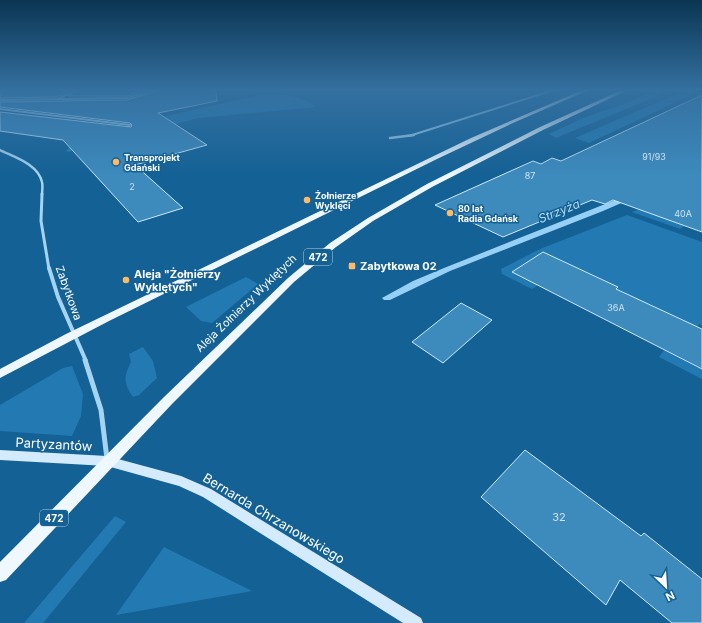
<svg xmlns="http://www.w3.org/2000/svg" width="702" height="623" font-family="Inter,sans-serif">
  <rect width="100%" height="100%" fill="#146195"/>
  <!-- green -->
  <g fill="#237ab2">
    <polygon points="657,89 664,89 667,92 556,138 549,134 583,118 629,102"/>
    <polygon points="682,89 702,90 676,102 664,100 678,94 676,91"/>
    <path d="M268,93C285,94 303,97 316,107L198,118L68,152L66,151L71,145L119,130L136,123Z"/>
    <polygon points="663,100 674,103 589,143 575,138"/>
    <polygon points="668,198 684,226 680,229 632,212"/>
    <polygon points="627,215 702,242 702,326 699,324 697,327 616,289 618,287 585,271 583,274 543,252 512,272 538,285 532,289 502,274 501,269 540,249"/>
    <polygon points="246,277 258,284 212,323 201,321 186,307"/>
    <path d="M143,347L153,361L157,378L139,395L133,397C124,383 123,378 131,362L129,354Z"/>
    <polygon points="664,350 698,368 702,363 702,379 659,357"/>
    <polygon points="72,366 83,394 81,416 72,436 0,431 0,405 63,368"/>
    <polygon points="115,516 126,522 43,623 24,623"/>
    <polygon points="164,547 252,591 116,615"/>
  </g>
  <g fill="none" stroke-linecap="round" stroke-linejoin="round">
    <!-- stream -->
    <polygon fill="#96d1f5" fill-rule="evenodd" points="628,195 635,197 603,211 450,271 390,300 384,300 382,298 413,281 444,268"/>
  </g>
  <!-- building -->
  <g fill="#3d8abd" stroke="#cce9fc">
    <polygon points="0,89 71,89 57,97 0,98"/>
    <polygon points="79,89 147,89 127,96 68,96"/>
    <polygon points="158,89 216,89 217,101 158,113 207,145 135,165 183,208 138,222 63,140 0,131 0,112 131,127 132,125 130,123 0,107 0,102 127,100 157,91"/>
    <polygon points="702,95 702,232 613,200 605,204 592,200 503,237 435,205 533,161 541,164 552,158 561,161"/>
    <polygon points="543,252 618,287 616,289 702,329 702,369 512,272"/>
    <polygon points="461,303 492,320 443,363 412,342"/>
    <polygon points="525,450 641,536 644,533 702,579 702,623 672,623 620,580 606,605 481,497"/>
  </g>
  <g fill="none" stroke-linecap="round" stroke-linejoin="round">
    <!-- street-far4 -->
    <g stroke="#a4d4f2" stroke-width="2">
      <polyline points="58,99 77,89"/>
      <polyline points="0,100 127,98 156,89"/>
      <polyline points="0,109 130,125"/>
      <polyline points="409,136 557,89"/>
    </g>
    <!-- street-far3 -->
    <g stroke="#a4d4f2" stroke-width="2.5">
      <polyline points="390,138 414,135"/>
      <path d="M0,150C14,157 38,164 42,182C43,186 42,191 42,195"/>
    </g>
    <!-- street-far2 -->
    <polyline stroke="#a4d4f2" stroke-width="3" points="42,194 41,221 49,269"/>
    <!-- street-far1 -->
    <polyline stroke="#a4d4f2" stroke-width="4" points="49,268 58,297 86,361"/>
    <!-- street -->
    <polyline stroke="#a4d4f2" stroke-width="5" points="85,360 101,410 107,459"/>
    <!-- secondary -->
    <polygon fill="#d3ebfc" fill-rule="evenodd" points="0,450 107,456 181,476 211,489 421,618 423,623 403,623 203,497 179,486 107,466 0,460"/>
    <!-- primary -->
    <g fill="#eff8ff" fill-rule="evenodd">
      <polygon points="585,89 591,89 513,123 437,159 109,321 0,378 0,369 66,334 471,138"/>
      <polygon points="624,89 630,89 543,130 432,187 373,221 336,247 294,282 172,404 6,580 0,582 0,562 164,397 288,278 330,243 368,218 427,184 540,127"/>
    </g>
  </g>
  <!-- sky -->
  <linearGradient id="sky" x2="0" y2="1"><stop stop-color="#0b3552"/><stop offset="0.51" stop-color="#3470a0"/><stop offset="1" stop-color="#3470a0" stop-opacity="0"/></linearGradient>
  <rect width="702" height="176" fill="url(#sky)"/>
  <!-- markers -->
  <g fill="#ffba65" stroke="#146195" stroke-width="1.5">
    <circle cx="116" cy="162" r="4"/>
    <circle cx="307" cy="200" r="4"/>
    <circle cx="450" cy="213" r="4"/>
    <rect x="348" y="262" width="8" height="8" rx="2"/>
    <circle cx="126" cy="280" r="4"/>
  </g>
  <g text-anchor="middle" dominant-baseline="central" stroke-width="3" stroke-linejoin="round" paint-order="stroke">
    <!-- number labels -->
    <g font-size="9" fill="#cee2ee">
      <text x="654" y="156">91/93</text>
      <text x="530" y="175">87</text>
      <text x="132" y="186">2</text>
      <text x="683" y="213">40A</text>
      <text x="616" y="307">36A</text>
    </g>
    <!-- far-poi labels -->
    <g font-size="9" font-weight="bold" fill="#fff" stroke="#146195" text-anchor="start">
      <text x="124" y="157">Transprojekt<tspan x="124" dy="10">Gdański</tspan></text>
      <text x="315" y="195">Żołnierze<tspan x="315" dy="10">Wyklęci</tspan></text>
      <text x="458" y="208">80 lat<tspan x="458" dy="10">Radia Gdańsk</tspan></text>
    </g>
    <!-- shield labels -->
    <g fill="#146195" stroke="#b8d0df" stroke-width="1">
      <rect x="304" y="249" width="28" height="16" rx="3"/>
      <rect x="40" y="510" width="28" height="16" rx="3"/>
    </g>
    <g font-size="10" font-weight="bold" fill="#fff">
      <text x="318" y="257">472</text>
      <text x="54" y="518">472</text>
    </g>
    <!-- poi labels -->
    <g font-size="11" font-weight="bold" fill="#fff" stroke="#146195" text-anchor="start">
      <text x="360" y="266">Zabytkowa 02</text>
      <text x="134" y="274">Aleja "Żołnierzy<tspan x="134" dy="13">Wyklętych"</tspan></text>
    </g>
    <!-- street labels -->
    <g font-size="11" fill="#fff" stroke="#146195">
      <text transform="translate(69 293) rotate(70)">Zabytkowa</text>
      <text transform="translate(246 303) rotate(-44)">Aleja Żołnierzy Wyklętych</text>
    </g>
    <!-- near-number labels -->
    <g font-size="11" fill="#cee2ee">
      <text x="559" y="517">32</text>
    </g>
    <!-- water labels -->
    <g font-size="12" font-style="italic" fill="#b1ddf9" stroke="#146195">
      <text transform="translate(559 211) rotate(-22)">Strzyża</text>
    </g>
    <!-- near-street labels -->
    <g font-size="13" fill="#fff" stroke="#146195">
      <text transform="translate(54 444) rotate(3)">Partyzantów</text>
      <text transform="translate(274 518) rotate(31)">Bernarda Chrzanowskiego</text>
    </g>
  </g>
  <!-- north arrow -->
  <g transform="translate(666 587) rotate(155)" stroke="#146195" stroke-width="3" paint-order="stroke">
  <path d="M0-3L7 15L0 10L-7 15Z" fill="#ffffff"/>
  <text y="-6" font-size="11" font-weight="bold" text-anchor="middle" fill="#ffffff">N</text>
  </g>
</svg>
